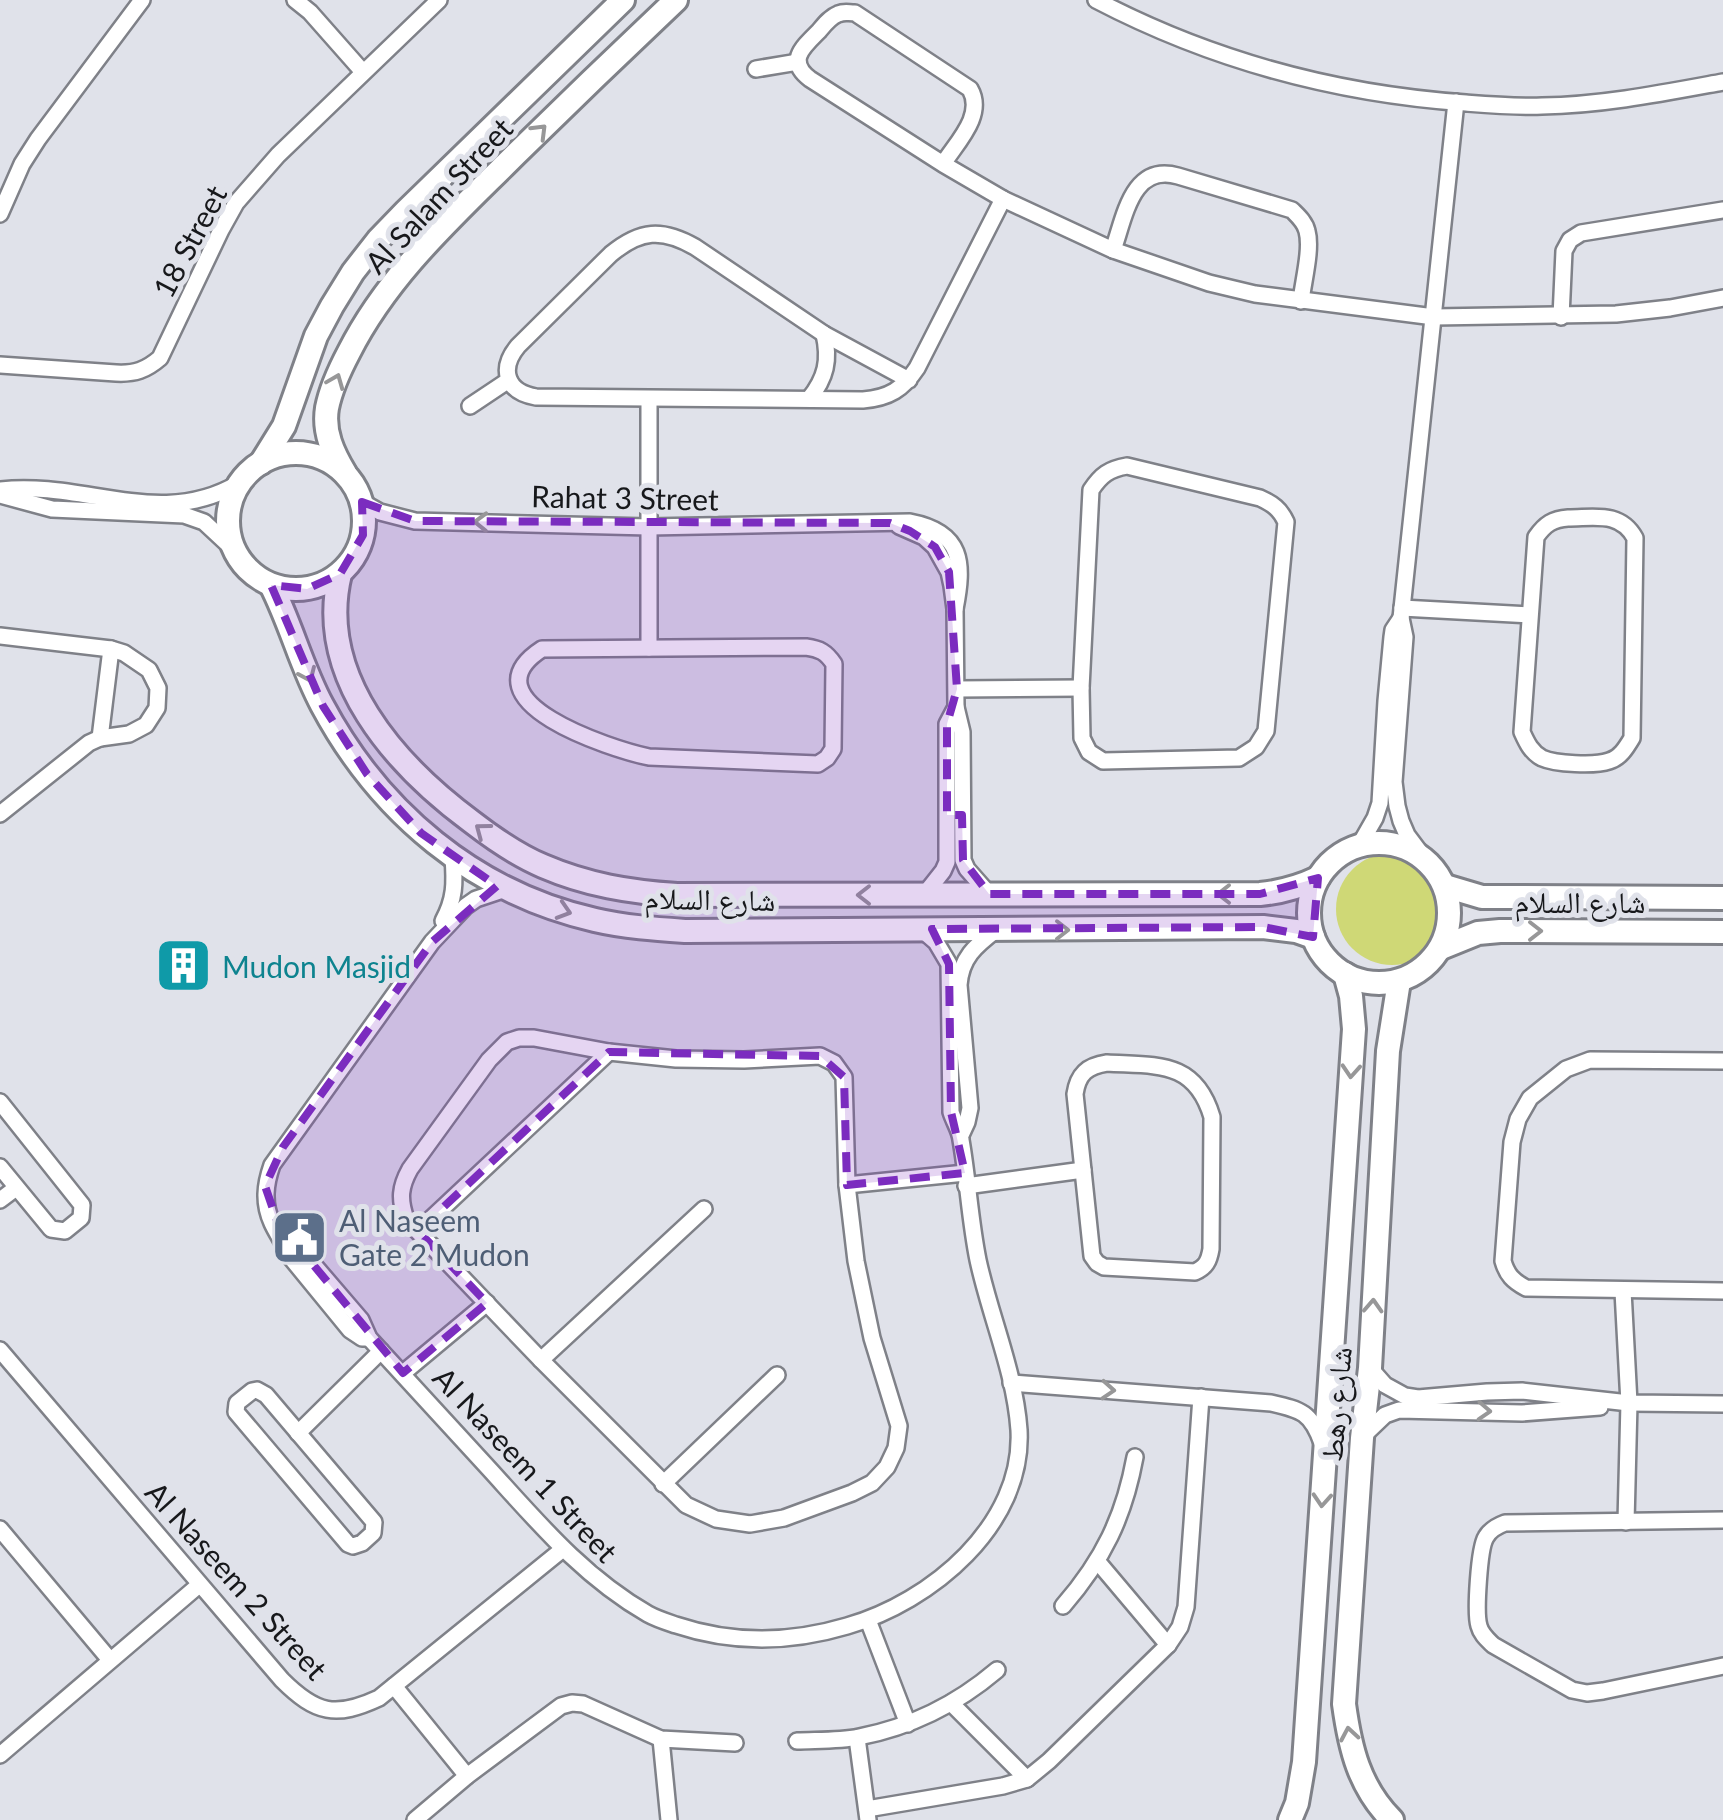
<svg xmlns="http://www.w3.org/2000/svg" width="1723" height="1820" font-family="Lato,'Noto Naskh Arabic',sans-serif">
  <rect width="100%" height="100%" fill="#e0e2ea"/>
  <!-- green -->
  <circle fill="#cfd876" cx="1392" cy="909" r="56"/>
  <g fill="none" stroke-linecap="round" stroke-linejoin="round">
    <defs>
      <g id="street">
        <polyline points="295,0 310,12 363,72"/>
        <path d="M1096,0C1211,60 1337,94 1466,103C1492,105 1517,107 1542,106C1603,105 1663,93 1723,82"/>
        <polyline points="756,69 798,62"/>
        <path d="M943,164C957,142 985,115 970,89L855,13C848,13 845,11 838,14C830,17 824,25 819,31C803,47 786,61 810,79L943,164L1003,199L1113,250L1209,283L1255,294L1434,317L1616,314L1670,308L1723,298"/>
        <polyline points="0,214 22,164 38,139 142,0"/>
        <path d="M1113,250C1125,216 1132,163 1178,176L1292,210C1298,216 1305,222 1307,231C1312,249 1303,282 1301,301"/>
        <polyline points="1561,317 1564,251 1570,240 1581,233 1723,210"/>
        <path d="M0,365L116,373C135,374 146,370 160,358L221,230L236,203L278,155L439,0"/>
        <path d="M909,380L824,334L695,247C662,228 640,230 611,254L518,346C499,369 506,392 536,397L863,400C889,398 903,389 917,368L1003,199"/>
        <path d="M809,399C826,378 830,360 824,334"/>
        <polyline points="649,400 649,648"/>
        <polyline points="470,406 509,380"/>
        <path d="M1127,466L1260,498C1273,504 1280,509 1286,522L1266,731L1256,747L1239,758L1103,761L1089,752L1082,738L1081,688L1091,490C1101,475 1109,469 1127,466Z"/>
        <path d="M0,490C84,480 160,530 239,483"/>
        <polyline points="0,495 52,509 184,515 204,522 233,549"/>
        <path d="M362,502L380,512L415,521L649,527L910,522C963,532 964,563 955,609"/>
        <path d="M1568,518C1595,518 1620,511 1635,538L1632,738C1626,748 1620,758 1609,761C1595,766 1555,764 1542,758C1531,752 1527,743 1522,732L1536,537C1545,524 1553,519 1568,518Z"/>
        <polyline points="899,526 924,537 935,547 949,572 952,586 955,609 956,707 962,732 963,860 967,869 989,894"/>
        <polyline points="1402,608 1529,615"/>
        <polyline points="0,636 111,649 124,653 149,670 158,688 157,708 146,725 129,734 100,738 89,743 0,814"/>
        <path d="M806,647C820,649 826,652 834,664L833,749L827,758L818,764L649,757C611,749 462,701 542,649Z"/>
        <polyline points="957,689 1081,688"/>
        <polyline points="100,738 111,649"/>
        <polyline points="1359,846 1375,818 1380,803 1386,701 1392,637 1393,630 1401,618"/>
        <polyline points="1425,859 1407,835 1401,821 1397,806 1394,782 1405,637 1401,618 1456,102"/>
        <polyline points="924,895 943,871 947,862 947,724 956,707"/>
        <path d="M443,921C455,899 455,883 453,858"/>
        <path d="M519,1038H534L609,1052L676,1059L744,1060L820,1056L834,1063L844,1077L847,1185L856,1261L872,1338L899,1426L896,1448L887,1467L872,1483L852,1493L784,1518L750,1524L716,1519L686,1505L541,1360L406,1219C399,1199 400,1187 410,1169L489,1060L507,1042Z"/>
        <path d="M1723,1061L1590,1060L1566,1069L1530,1098L1518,1119L1512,1142L1503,1261C1507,1275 1513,1281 1526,1288L1723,1291"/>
        <path d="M1107,1063C1157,1066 1195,1060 1212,1117L1211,1249C1209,1261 1206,1267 1195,1272L1104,1267L1097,1263L1092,1256L1075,1094C1078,1074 1087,1066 1107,1063Z"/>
        <polyline points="0,1102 82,1205 81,1218 65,1231 51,1229 0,1167"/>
        <path d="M961,1135L967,1122L970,1108L959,985C961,958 975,946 996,930"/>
        <polyline points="847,1185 965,1173"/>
        <polyline points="966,1186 1083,1170"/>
        <polyline points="0,1200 16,1188"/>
        <polyline points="418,1231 609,1052"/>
        <path d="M284,1241L301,1250L361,1320L369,1338C410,1383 451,1427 492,1472C540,1525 585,1578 648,1614C657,1619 667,1622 676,1625C733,1644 790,1643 847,1626C931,1602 1024,1525 1019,1430C1015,1372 990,1316 978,1260C970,1221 968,1180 961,1140C960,1130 954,1122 951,1112L949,964L936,942L921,929"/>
        <polyline points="1623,1291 1629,1403 1626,1522"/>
        <path d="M369,1338H362L350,1330L287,1253C283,1241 277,1234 272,1223C263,1203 265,1185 272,1165L432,942L466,906L476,899L506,889"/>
        <path d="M0,1350L282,1680C316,1714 336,1718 379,1698L563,1549"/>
        <polyline points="541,1360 704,1209"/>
        <polyline points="1370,1368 1385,1385 1405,1396 1418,1398 1487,1392 1522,1391 1629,1403 1723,1404"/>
        <polyline points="403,1373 487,1303"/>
        <path d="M1011,1383L1271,1403C1301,1410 1311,1412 1322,1443"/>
        <polygon points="257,1390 266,1395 374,1522 373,1533 362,1543 353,1546 348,1544 236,1412 237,1403 252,1391"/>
        <polyline points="298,1433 381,1351"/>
        <polyline points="1363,1436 1385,1415 1399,1410 1522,1413 1600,1407"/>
        <polyline points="663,1484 777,1375"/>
        <path d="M1723,1520L1505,1523C1497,1526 1490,1530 1486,1537C1479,1548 1475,1613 1479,1626C1481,1634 1487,1639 1493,1645L1572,1690L1587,1693L1603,1691L1723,1666"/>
        <polyline points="0,1529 110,1660"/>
        <polyline points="1098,1562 1168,1645"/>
        <path d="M1063,1606C1103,1560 1124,1517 1135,1457"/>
        <polyline points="868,1620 908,1724"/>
        <polyline points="394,1686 467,1776"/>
        <polyline points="951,1703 1027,1779"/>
        <polyline points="857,1738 868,1820"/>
        <polyline points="661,1739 669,1820"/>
        <path d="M797,1741C817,1740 839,1741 859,1737C911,1727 957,1704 997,1670"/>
        <polyline points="0,1755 199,1585"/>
        <polyline points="867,1809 1003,1786 1027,1779 1049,1761 1168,1645 1180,1627 1186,1607 1201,1397"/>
        <polyline points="415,1820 467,1776 561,1706 572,1703 583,1704 661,1739 735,1743"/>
      </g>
      <g id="secondary">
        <circle cx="296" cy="521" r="68"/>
        <polyline points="261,463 284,426 316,336 332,306 353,272 378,240 406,211 623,0"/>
        <path d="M345,473C333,453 323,432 327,408C331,388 340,369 349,352C389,273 455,215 516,154C569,102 622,51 676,0"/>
        <path d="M340,574C315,676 395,765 472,822C494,839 517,855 543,866C587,885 630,892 677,895L1260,894C1282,892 1299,887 1318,878"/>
        <path d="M271,585C291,624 301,666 322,705C379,812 475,893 595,920C625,927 656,929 686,931L1263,927L1296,931L1313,937"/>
        <circle cx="1379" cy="913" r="70"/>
        <polyline points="1445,886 1482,897 1501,897 1723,898"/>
        <polyline points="1441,948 1478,933 1500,931 1723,932"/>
        <polyline points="1290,1820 1297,1803 1304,1762 1354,1029 1351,996 1345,974"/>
        <path d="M1392,1820C1359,1787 1350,1748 1344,1704L1362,1438L1370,1368L1388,1051L1399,981"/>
      </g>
    </defs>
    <!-- street casing -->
    <use href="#street" stroke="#7f8188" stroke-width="20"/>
    <!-- secondary casing -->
    <use href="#secondary" stroke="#7f8188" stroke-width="28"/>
    <!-- street -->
    <use href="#street" stroke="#fff" stroke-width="15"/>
    <!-- secondary -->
    <use href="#secondary" stroke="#fff" stroke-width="22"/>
  </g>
  <!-- one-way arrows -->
  <defs><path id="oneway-chevron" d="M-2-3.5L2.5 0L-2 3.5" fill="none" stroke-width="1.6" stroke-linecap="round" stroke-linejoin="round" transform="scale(2.5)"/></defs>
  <g stroke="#979798">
    <use href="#oneway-chevron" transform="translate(540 131) rotate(-45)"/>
    <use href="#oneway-chevron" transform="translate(336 381) rotate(-68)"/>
    <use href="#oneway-chevron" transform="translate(481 522) rotate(-179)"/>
    <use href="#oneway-chevron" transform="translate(308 675) rotate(66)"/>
    <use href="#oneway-chevron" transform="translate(482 830) rotate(-143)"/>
    <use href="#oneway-chevron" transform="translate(1224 894) rotate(-180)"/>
    <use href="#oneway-chevron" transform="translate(864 895) rotate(180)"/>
    <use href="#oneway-chevron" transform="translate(564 911) rotate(17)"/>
    <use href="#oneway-chevron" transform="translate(1062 930)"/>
    <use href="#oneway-chevron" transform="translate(1535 931)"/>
    <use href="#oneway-chevron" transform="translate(1351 1071) rotate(94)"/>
    <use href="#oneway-chevron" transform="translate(1373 1306) rotate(-87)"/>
    <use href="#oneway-chevron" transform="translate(1108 1390) rotate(4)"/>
    <use href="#oneway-chevron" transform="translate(1484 1411) rotate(3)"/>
    <use href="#oneway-chevron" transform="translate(1322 1500) rotate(94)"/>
    <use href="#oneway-chevron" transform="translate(1349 1734) rotate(-100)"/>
  </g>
  <!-- marked area -->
  <path fill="#7b2cbf" fill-opacity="0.2" stroke="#7b2cbf" stroke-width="8" stroke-dasharray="20 12" stroke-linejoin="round" d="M362,502L415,521L890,523L910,531L935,547L949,572L957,689L947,724V815H962L963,860L989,894H1260L1318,878L1313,937L1263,927L932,929L949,964L951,1112L965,1173L847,1185L844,1077L820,1056L609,1052L418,1231L487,1303L403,1373L301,1250L284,1241L265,1186L283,1147L432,942L497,886L421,833L367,774L323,706L271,585L307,589L340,574L363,535Z"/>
  <!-- icons -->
  <defs>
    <symbol id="building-square" viewBox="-11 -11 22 22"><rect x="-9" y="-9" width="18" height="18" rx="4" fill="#0f9aa8" stroke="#e0e2ea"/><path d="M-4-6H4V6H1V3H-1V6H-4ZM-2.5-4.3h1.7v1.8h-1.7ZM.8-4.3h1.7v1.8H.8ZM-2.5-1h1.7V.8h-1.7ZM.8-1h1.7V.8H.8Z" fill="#fff"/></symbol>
    <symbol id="civic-square" viewBox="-11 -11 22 22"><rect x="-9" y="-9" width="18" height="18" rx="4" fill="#5c6f8a" stroke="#e0e2ea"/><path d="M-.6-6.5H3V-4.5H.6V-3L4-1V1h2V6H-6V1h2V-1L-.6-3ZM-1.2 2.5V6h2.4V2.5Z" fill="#fff"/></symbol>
  </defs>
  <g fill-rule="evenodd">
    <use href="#building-square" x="152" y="934" width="63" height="63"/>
    <use href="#civic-square" x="268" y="1206" width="63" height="63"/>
  </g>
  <g text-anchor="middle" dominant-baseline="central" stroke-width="10" stroke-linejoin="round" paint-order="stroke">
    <!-- street labels -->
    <g font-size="30" fill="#17181b" stroke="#e0e2ea">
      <text transform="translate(438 195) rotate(-47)">Al Salam Street</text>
      <text transform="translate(189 241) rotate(-62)">18 Street</text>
      <text transform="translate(625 497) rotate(1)">Rahat 3 Street</text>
      <text transform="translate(710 898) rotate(1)">شارع السلام</text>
      <text x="1580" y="901">شارع السلام</text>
      <text transform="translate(1335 1404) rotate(-85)">شارع رهط</text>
      <text transform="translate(526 1464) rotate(47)">Al Naseem 1 Street</text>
      <text transform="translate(237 1580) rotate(48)">Al Naseem 2 Street</text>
    </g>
    <!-- culture labels -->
    <g font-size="30" fill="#0d838f" stroke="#e0e2ea" text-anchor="start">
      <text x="222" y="966">Mudon Masjid</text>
    </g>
    <!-- service labels -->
    <g font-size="30" fill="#4e5e75" stroke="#e0e2ea" text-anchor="start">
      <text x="339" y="1220">Al Naseem<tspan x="339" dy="34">Gate 2 Mudon</tspan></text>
    </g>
  </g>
</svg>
